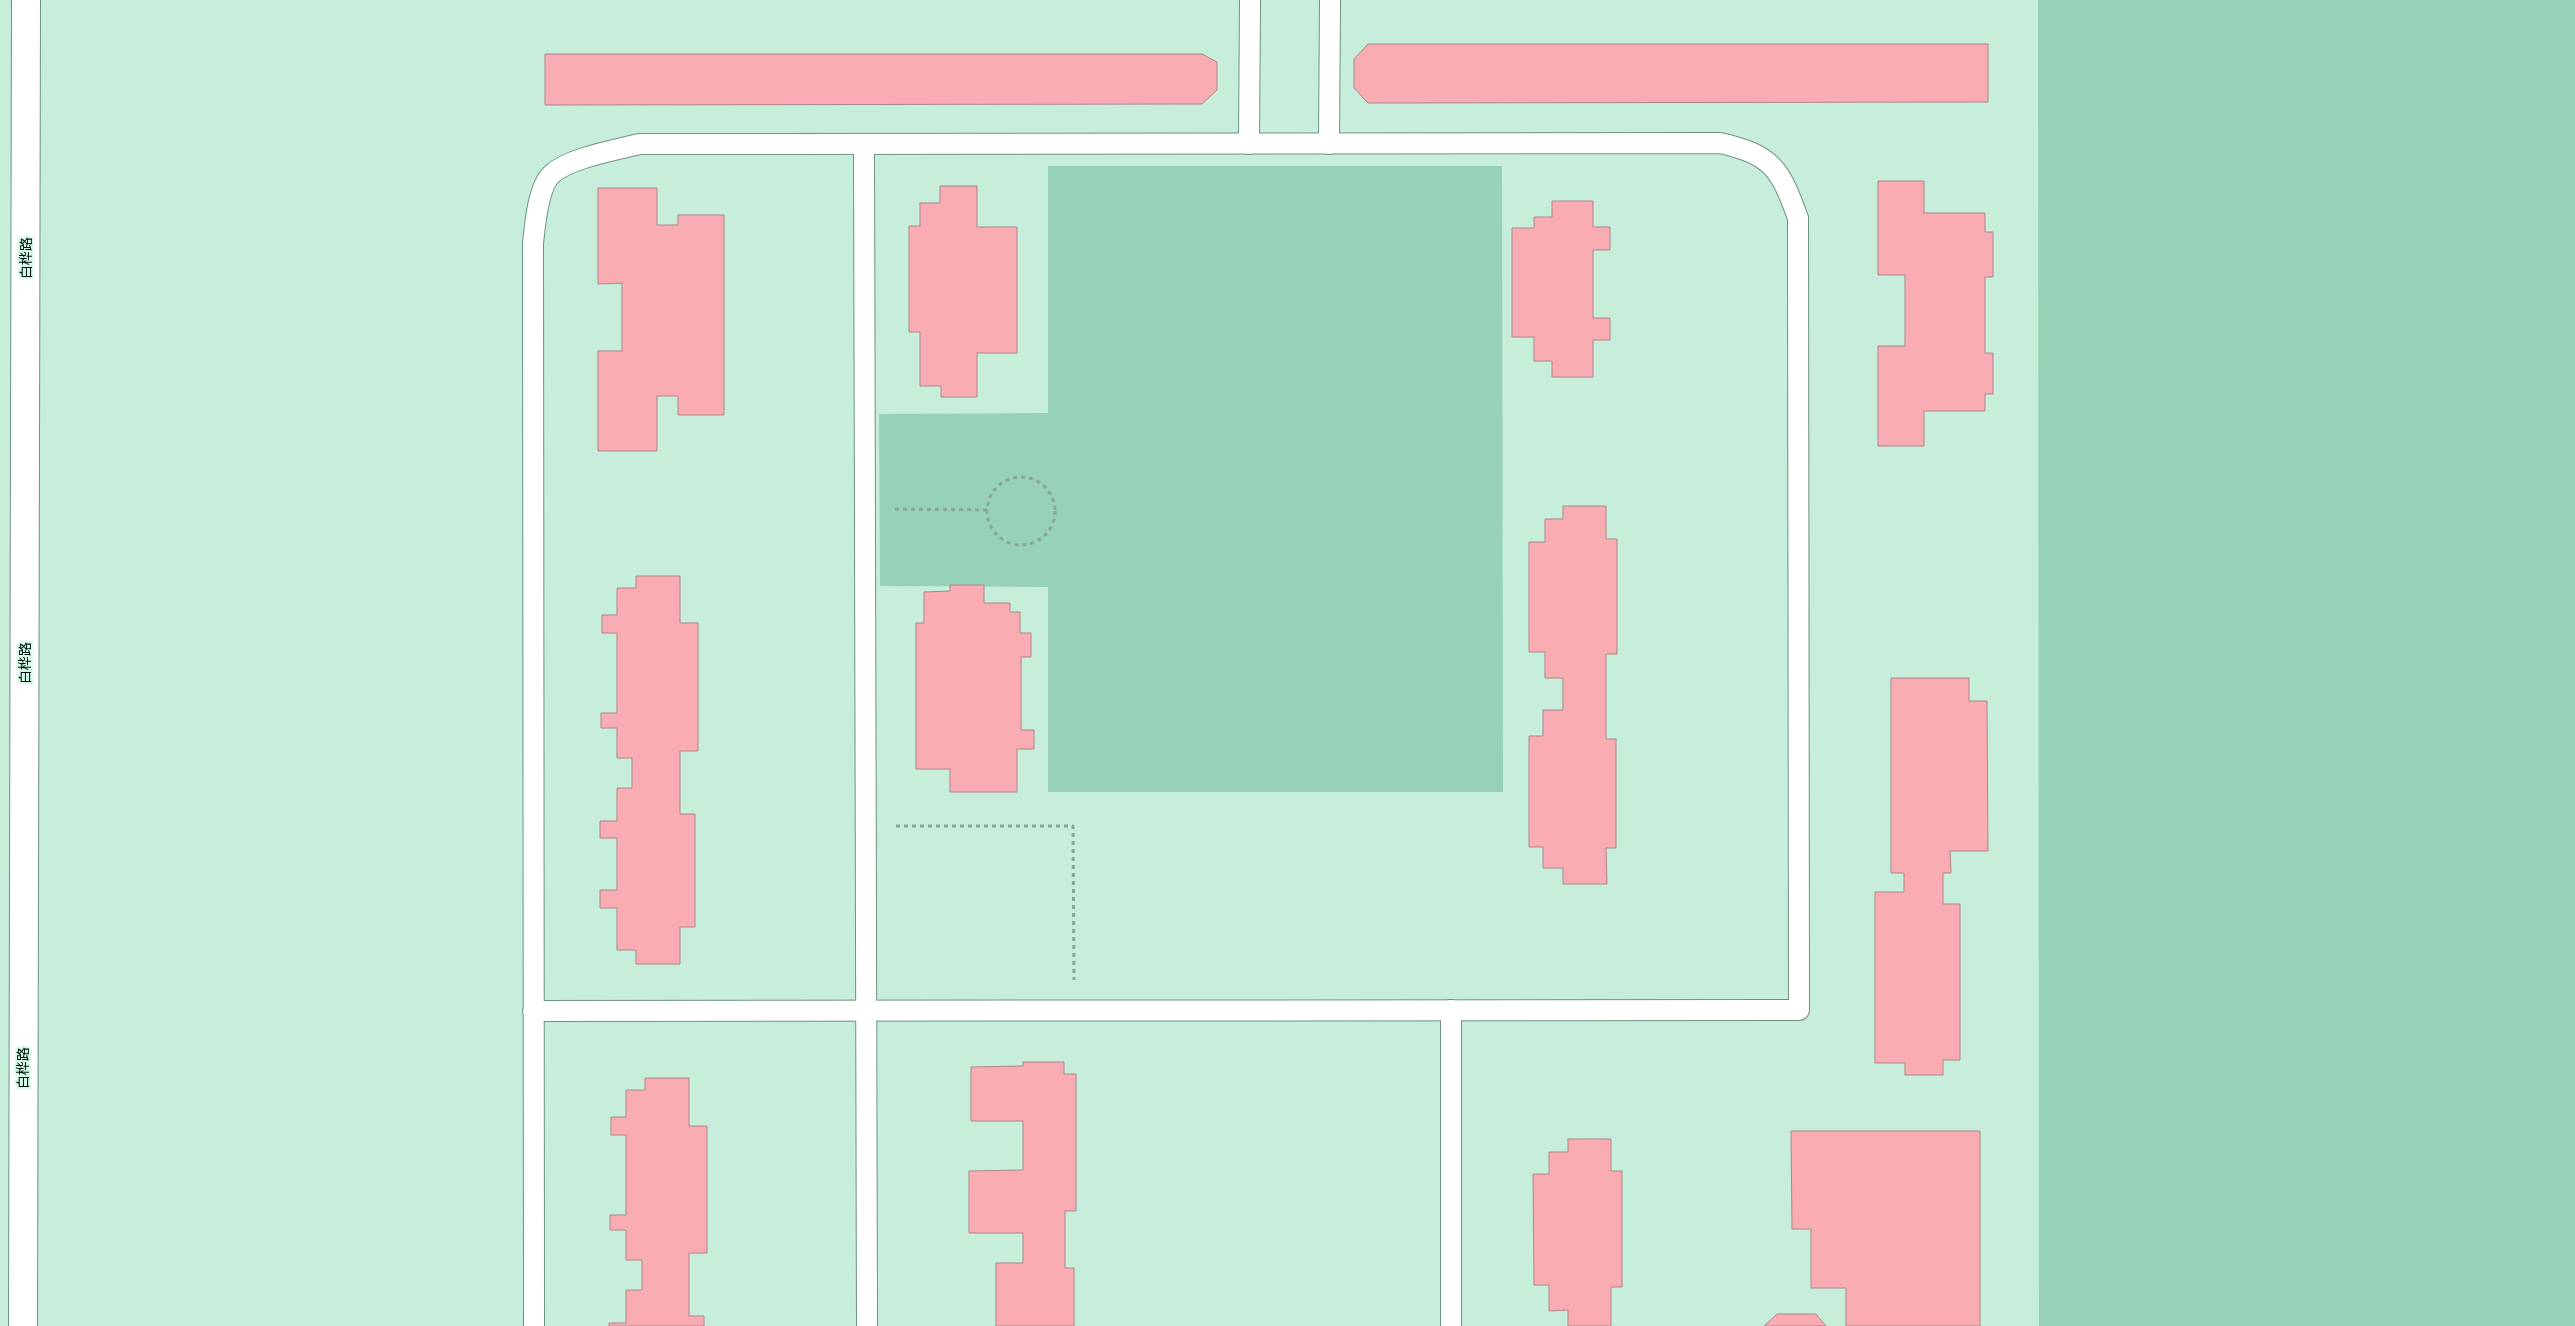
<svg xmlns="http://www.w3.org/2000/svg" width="2575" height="1326" font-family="'PT Sans Narrow','Noto Sans SC',sans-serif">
  <rect width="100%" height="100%" fill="#c7eddb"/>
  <!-- green -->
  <g fill="#95d2b7">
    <polygon points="2038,0 2575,0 2575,1326 2039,1326"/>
    <polygon points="1048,166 1502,166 1503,792 1048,792 1048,587 880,586 879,414 1048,413"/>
  </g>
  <!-- building -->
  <g fill="#f9acb1" stroke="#ad8789">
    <polygon points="1368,44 1988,44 1988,102 1368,103 1354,88 1354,59"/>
    <polygon points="545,54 1202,54 1217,62 1217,90 1202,104 545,105"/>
    <polygon points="1878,181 1924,181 1924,213 1985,213 1985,232 1993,232 1993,277 1985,277 1985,353 1993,353 1993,394 1985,394 1985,411 1924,411 1924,446 1878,446 1878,346 1905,346 1905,275 1878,275"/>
    <polygon points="940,186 977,186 977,227 1017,227 1017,353 977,353 977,397 941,397 941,386 920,386 920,332 909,332 909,226 920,226 920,203 940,203"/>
    <polygon points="598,188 657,188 657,225 678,225 678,215 724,215 724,415 678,415 678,396 657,396 657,451 598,451 598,351 622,351 622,283 598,284"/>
    <polygon points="1552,201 1593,201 1593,227 1610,227 1610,250 1593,250 1593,318 1610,318 1610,340 1593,340 1593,377 1552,377 1552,361 1534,361 1534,337 1512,337 1512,228 1534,228 1534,217 1552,217"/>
    <polygon points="1563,506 1606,506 1606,539 1617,539 1617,654 1606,654 1606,739 1616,739 1616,848 1606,848 1607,884 1563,884 1563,868 1543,868 1543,847 1529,847 1529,736 1543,736 1543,710 1563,710 1563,678 1545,678 1545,652 1529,652 1529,542 1545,542 1545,519 1563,519"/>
    <polygon points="636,576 680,576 680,623 698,623 698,751 680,751 680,814 695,814 695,927 680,927 680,964 636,964 636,950 617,950 617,908 600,908 600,890 617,890 617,838 600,838 600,821 617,821 617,788 632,788 632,758 617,758 617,728 601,728 601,713 617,713 617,633 602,633 602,615 617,615 617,588 636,588"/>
    <polygon points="950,585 984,585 984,603 1010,603 1010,612 1020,612 1020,633 1031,633 1031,657 1021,657 1021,730 1034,730 1034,749 1017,749 1017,792 950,792 950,769 916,769 916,623 924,623 924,592 950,591"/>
    <polygon points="1891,678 1969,678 1969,701 1987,701 1988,851 1950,851 1951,873 1943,873 1943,904 1960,904 1960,1060 1943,1060 1943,1075 1905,1075 1905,1063 1875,1063 1875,892 1904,892 1904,873 1891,873"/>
    <polygon points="1023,1062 1064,1062 1064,1074 1076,1074 1076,1211 1065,1211 1065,1268 1074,1268 1074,1326 996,1326 996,1263 1023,1263 1023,1233 969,1233 969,1171 1023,1170 1023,1121 971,1121 971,1067 1023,1066"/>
    <polygon points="645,1078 689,1078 689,1126 707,1126 707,1253 689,1253 689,1316 704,1316 704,1326 609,1326 609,1323 626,1323 626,1290 642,1290 642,1260 626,1260 626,1230 610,1230 610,1215 626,1215 626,1135 611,1135 611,1117 626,1117 626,1090 645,1090"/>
    <polygon points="1791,1131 1980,1131 1980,1326 1846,1326 1846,1288 1811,1288 1811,1229 1792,1229"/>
    <polygon points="1568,1139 1611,1139 1611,1171 1622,1171 1622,1287 1611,1287 1611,1326 1568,1326 1568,1310 1549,1311 1549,1285 1534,1285 1533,1174 1549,1174 1549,1152 1568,1152"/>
    <polygon points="1777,1314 1816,1314 1826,1326 1764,1326"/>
  </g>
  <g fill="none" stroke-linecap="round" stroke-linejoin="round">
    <defs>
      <g id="service">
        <polyline points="864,144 867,1326"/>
        <polyline points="1249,144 1250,0"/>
        <polyline points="1329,144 1330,0"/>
        <polyline points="1451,1010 1451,1326"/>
        <path d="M533,1011L1799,1010L1798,218C1780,169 1773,155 1720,143L639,144C616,150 569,158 552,174C538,186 535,225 533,243L534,1326"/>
      </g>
      <polyline id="tertiary" points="23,1326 26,0"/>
    </defs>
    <!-- service casing -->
    <use href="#service" stroke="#6e9282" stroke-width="22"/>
    <!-- tertiary casing -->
    <use href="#tertiary" stroke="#6e9282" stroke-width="30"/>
    <!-- path -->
    <g stroke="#89a799" stroke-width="3" stroke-dasharray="4 4" stroke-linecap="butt">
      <circle cx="1021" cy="511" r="34"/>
      <polyline points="895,509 987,510"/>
      <polyline points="896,826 1073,826 1074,980"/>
    </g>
    <!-- service -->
    <use href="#service" stroke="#fff" stroke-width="20"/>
    <!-- tertiary -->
    <use href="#tertiary" stroke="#fff" stroke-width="28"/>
  </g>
  <g text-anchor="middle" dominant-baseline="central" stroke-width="4" stroke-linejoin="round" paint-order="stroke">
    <!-- street labels -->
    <g font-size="14" fill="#030f0a" stroke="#d4fbe8">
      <text transform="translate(26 258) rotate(-90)">白桦路</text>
      <text transform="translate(25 663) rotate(-90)">白桦路</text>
      <text transform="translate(23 1068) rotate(-90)">白桦路</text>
    </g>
  </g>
</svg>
